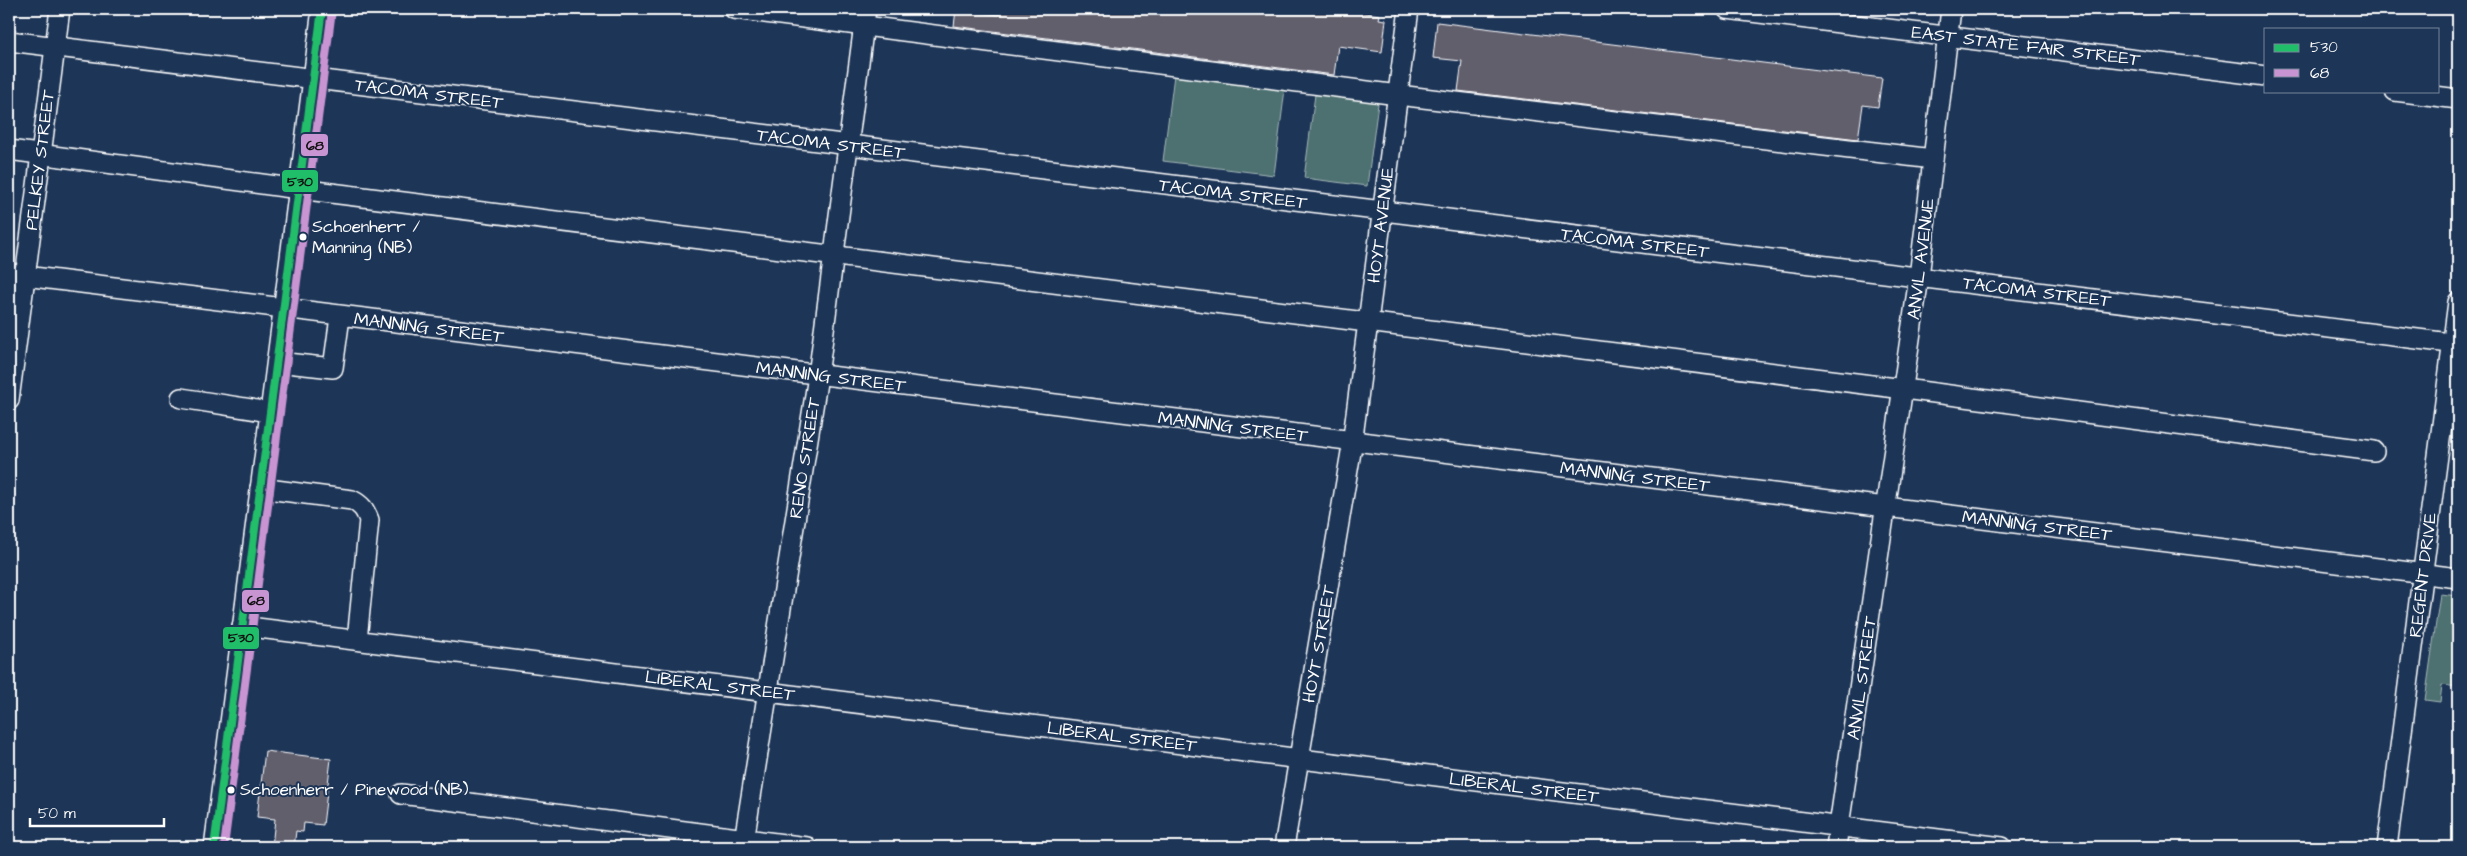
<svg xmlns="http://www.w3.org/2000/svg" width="2467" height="856" font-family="'Architects Daughter',sans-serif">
  <rect width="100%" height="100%" fill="#1d3557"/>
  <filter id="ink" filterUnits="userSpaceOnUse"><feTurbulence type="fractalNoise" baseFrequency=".02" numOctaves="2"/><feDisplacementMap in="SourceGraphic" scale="10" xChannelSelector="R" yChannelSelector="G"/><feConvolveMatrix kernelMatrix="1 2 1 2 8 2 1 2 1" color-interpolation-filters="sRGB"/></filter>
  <g filter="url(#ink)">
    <!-- green -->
    <g fill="#4d7071" stroke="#a6b8b8">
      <polygon points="1174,75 1285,89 1274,175 1163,161"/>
      <polygon points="1316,87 1379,96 1367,186 1304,178"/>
      <polygon points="2440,594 2458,596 2458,687 2442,685 2440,702 2425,700"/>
    </g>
    <!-- building -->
    <g fill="#625f6d" stroke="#fff">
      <polygon points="999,9 1336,9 1380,15 1379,19 1386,20 1382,52 1338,46 1334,75 954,26 956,10 999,15"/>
      <polygon points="1437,22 1882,78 1878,107 1863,105 1858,139 1458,91 1462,61 1433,58"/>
      <polygon points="265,751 331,759 323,825 304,823 303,832 296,831 294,847 272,847 275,819 257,817"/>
    </g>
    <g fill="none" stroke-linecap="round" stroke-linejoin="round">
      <defs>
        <g id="minor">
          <polyline points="734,9 1398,95 1933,159"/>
          <polyline points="1727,9 2266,76"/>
          <polyline points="9,41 2458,344"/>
          <polyline points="2395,91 2458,99"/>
          <polyline points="9,150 299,189 1904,389 2374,451"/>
          <polyline points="9,274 2458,578"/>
          <polyline points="277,362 333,368 340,317"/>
          <polyline points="181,398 270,412"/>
          <polyline points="9,400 60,9"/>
          <path d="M260,488L352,500C362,505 365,510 369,520L357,640"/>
          <polyline points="242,626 2002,847"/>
          <polyline points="401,794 807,847"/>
          <polyline points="214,847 322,9"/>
          <polyline points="743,847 818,376 866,9"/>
          <polyline points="1284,847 1351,452 1409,9"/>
          <polyline points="1836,847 1919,277 1951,9"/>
          <polyline points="2387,847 2458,302"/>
        </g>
      </defs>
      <!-- minor casing -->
      <use href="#minor" stroke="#fff" stroke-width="22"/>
      <!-- minor -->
      <use href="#minor" stroke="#1d3557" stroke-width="19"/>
      <defs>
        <polyline id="bus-1" points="214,847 322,9"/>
        <polyline id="bus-2" points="224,847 332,10"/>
      </defs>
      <!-- bus-1 casing -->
      <use href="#bus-1" stroke="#1d3557" stroke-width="11"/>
      <!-- bus-2 casing -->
      <use href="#bus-2" stroke="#1d3557" stroke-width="11"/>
      <!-- bus-1 -->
      <use href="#bus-1" stroke="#20be69" stroke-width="8"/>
      <!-- bus-2 -->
      <use href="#bus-2" stroke="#c994d2" stroke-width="8"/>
    </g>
  </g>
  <!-- markers -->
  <g fill="#fff" stroke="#1d3557" stroke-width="2">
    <circle cx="303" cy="237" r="4.5"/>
    <circle cx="231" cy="790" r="4.5"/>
  </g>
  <g text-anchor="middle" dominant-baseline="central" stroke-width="4" stroke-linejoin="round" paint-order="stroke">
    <!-- bus labels -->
    <g font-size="17" fill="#fff" stroke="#1d3557" text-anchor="start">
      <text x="312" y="227">Schoenherr /<tspan x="312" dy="21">Manning (NB)</tspan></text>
      <text x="240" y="790">Schoenherr / Pinewood (NB)</text>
    </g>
    <!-- street labels -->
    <g font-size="18" fill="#fff" stroke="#1d3557">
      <text transform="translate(2026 46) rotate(7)">EAST STATE FAIR STREET</text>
      <text transform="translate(429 94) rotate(7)">TACOMA STREET</text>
      <text transform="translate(831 144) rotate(7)">TACOMA STREET</text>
      <text transform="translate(40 160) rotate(-83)">PELKEY STREET</text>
      <text transform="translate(1233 194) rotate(7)">TACOMA STREET</text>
      <text transform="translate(1381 225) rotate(-83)">HOYT AVENUE</text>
      <text transform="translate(1635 243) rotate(7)">TACOMA STREET</text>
      <text transform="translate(1921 259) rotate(-83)">ANVIL AVENUE</text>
      <text transform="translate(2037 292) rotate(7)">TACOMA STREET</text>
      <text transform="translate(429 328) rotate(7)">MANNING STREET</text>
      <text transform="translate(831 377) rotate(7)">MANNING STREET</text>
      <text transform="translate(1233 427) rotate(7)">MANNING STREET</text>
      <text transform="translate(805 458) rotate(-81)">RENO STREET</text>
      <text transform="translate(1635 477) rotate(7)">MANNING STREET</text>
      <text transform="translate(2037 526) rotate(7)">MANNING STREET</text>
      <text transform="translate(2423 575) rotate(-83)">REGENT DRIVE</text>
      <text transform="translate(1319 644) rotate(-80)">HOYT STREET</text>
      <text transform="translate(1862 678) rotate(-82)">ANVIL STREET</text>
      <text transform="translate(720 686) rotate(7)">LIBERAL STREET</text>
      <text transform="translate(1122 737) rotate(7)">LIBERAL STREET</text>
      <text transform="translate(1524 788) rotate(7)">LIBERAL STREET</text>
    </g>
  </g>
  <g stroke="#1d3557" stroke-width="2">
    <rect x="300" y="133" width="29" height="24" rx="5" fill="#c994d2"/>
    <rect x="281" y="169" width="38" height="24" rx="5" fill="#20be69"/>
    <rect x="241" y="589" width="29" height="24" rx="5" fill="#c994d2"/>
    <rect x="222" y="626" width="38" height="24" rx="5" fill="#20be69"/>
  </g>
  <g font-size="14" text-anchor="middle" font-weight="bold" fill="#111">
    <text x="315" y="150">68</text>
    <text x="300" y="186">530</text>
    <text x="256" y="605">68</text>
    <text x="241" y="642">530</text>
  </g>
  <!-- margin -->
  <rect width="2467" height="856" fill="none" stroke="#1d3557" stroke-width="30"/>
  <rect x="15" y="15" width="2437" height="826" fill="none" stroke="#fff" stroke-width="2" filter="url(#ink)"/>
  <!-- legend -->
  <rect x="2264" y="28" width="175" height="65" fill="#1d3557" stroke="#77869a"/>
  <rect x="2274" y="44" width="25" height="8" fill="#20be69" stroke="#77869a"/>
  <text x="2310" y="52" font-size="15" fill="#ffffff">530</text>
  <rect x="2274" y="69" width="25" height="8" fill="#c994d2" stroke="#77869a"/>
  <text x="2310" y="78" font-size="15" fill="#ffffff">68</text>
  <!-- scale -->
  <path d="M30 818v8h134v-8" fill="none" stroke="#ffffff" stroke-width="2.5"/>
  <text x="38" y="818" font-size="15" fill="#ffffff" stroke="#1d3557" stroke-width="4" paint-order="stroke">50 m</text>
</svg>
